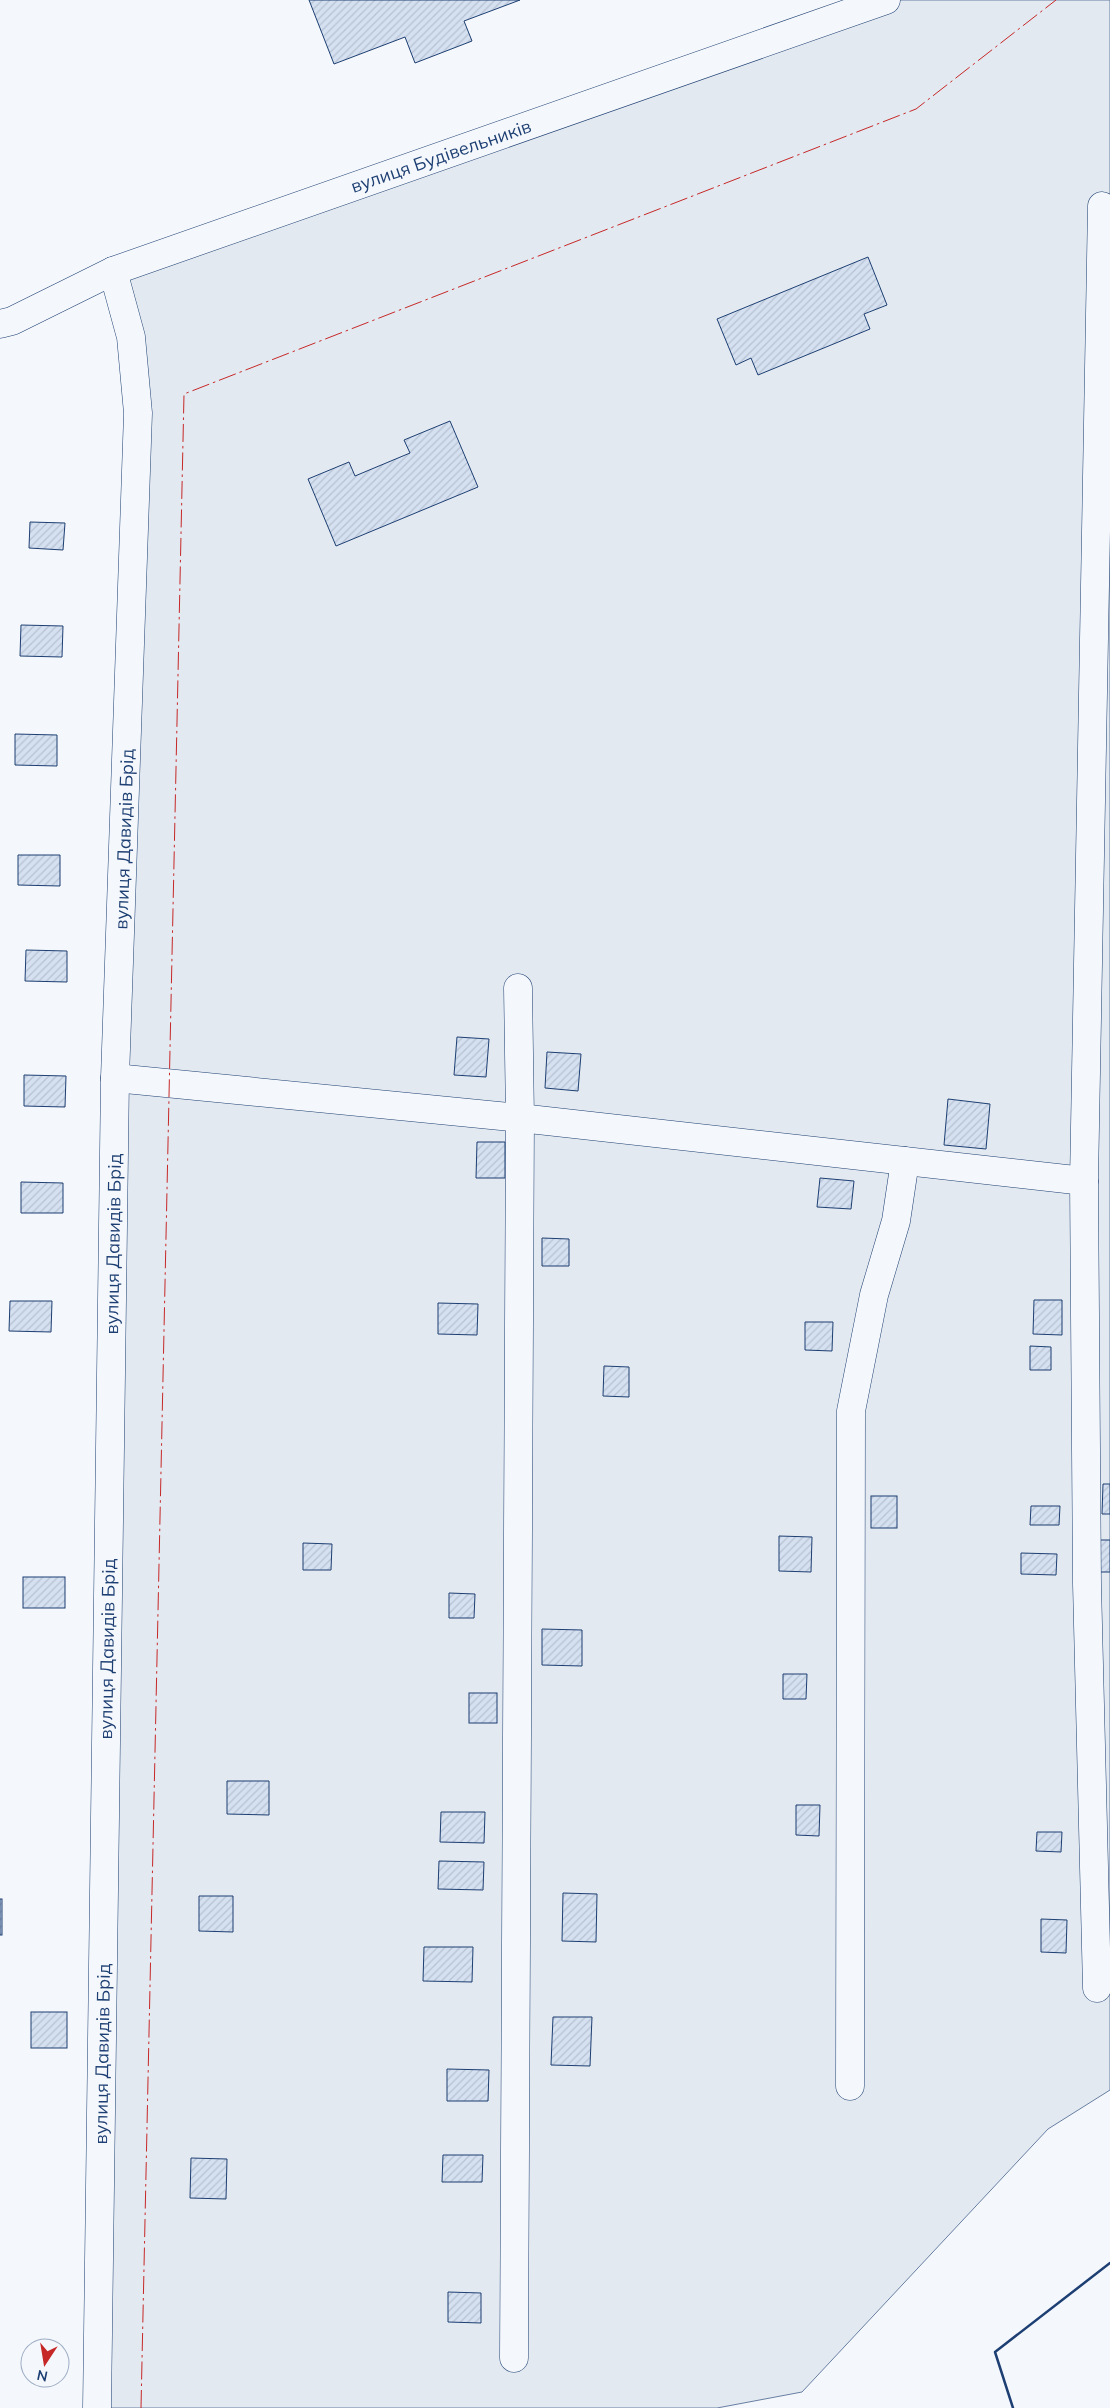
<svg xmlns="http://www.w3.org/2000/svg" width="1110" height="2408" font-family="Mulish,sans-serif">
  <defs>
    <pattern id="building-hatch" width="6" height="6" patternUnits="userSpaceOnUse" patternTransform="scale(1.25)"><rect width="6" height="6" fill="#d5e0f0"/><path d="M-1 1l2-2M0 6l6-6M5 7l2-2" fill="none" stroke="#b6c1d1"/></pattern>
  </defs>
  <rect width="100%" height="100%" fill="#f4f7fb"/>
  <!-- green -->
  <polygon fill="#e3e9f0" stroke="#687fa3" points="886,0 1110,0 1110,2090 1048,2129 802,2392 717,2408 97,2408 138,413 113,271"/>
  <!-- building -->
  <g fill="url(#building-hatch)" stroke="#1d3f73">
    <polygon points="309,0 520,0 464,21 472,41 415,63 405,37 334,64"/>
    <polygon points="868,257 887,305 864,314 870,329 758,375 751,358 736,365 717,319"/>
    <polygon points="450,421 478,487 336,546 308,479 349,462 355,476 410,453 404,440"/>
    <polygon points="30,522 65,523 63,550 29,548"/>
    <polygon points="21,625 63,626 62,657 20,656"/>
    <polygon points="15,734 57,735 57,766 15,765"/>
    <polygon points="18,855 60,855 60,886 18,885"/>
    <polygon points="26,950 67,951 67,982 25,981"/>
    <polygon points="457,1037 489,1039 486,1077 454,1075"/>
    <polygon points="547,1052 581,1054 578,1091 545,1088"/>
    <polygon points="24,1075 66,1076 65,1107 24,1106"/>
    <polygon points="948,1099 990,1104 986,1149 944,1145"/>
    <polygon points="477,1142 505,1142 505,1178 476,1178"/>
    <polygon points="820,1178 854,1181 851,1209 817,1207"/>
    <polygon points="21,1182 63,1183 63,1213 21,1213"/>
    <polygon points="542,1238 569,1239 569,1266 542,1266"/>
    <polygon points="1034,1300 1062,1300 1062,1335 1033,1334"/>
    <polygon points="10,1301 52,1301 51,1332 9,1331"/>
    <polygon points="438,1303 478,1304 477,1335 438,1334"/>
    <polygon points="805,1322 833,1322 832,1351 805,1350"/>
    <polygon points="1030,1346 1051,1347 1051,1370 1030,1370"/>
    <polygon points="604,1366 629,1367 629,1397 603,1396"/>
    <polygon points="1103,1484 1110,1484 1110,1514 1102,1514"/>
    <rect x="871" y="1496" width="26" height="32"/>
    <polygon points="1031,1506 1060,1506 1059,1525 1030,1525"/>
    <polygon points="779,1536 812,1537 811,1572 779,1571"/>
    <polygon points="1100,1540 1110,1540 1110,1572 1099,1572"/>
    <polygon points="303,1543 332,1544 331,1570 303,1570"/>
    <polygon points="1021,1553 1057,1554 1056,1575 1021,1574"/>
    <rect x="23" y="1577" width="42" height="31"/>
    <polygon points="449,1593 475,1594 474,1618 449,1618"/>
    <polygon points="542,1629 582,1630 582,1666 542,1665"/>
    <polygon points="783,1674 807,1674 806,1699 783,1699"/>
    <rect x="469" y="1693" width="28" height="30"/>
    <polygon points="227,1781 269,1781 269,1815 227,1814"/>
    <polygon points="796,1805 820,1805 819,1836 796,1835"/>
    <polygon points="441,1812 485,1812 484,1843 440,1842"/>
    <polygon points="1037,1832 1062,1832 1061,1852 1036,1851"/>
    <polygon points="439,1861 484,1862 483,1890 438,1889"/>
    <polygon points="563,1893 597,1894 596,1942 562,1941"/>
    <polygon points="199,1896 233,1896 233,1932 199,1931"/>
    <rect x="0" y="1899" width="2" height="36"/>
    <polygon points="1041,1919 1067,1920 1066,1953 1041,1952"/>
    <polygon points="424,1947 473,1947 472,1982 423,1981"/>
    <rect x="31" y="2012" width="36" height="36"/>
    <polygon points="553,2017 592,2017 590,2066 551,2065"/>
    <polygon points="447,2069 489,2070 488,2101 447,2101"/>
    <polygon points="443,2155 483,2155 482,2182 442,2182"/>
    <polygon points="191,2158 227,2159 226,2199 190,2198"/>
    <polygon points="448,2292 481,2293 481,2323 448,2322"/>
  </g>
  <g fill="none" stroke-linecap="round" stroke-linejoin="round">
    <defs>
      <g id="minor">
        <polyline points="0,324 12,321 113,271 886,0"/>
        <polyline points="115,1078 520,1118 1084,1181"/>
        <polyline points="1097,1988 1087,1584 1084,1181 1102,206"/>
        <polyline points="850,2086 851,1411 874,1295 896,1221 905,1161"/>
        <polyline points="514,2358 520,1118 518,988"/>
        <polyline points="97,2408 115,1078 138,413 131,337 113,271"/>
      </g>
    </defs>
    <!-- minor casing -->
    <use href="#minor" stroke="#1d3f73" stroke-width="29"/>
    <!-- minor -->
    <use href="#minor" stroke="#f4f7fb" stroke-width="28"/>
    <!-- wall -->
    <polyline stroke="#1d3f73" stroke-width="2.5" points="1013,2408 995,2352 1110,2263"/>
    <!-- power -->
    <polyline stroke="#c62828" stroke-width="1" stroke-dasharray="18 4 2.5 4" stroke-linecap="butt" points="141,2408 184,394 916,109 1056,0"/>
  </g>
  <g text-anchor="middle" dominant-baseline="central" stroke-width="4" stroke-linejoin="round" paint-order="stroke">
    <!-- street labels -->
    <g font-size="18" fill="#1d3f73" stroke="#f4f7fb">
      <text transform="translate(441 156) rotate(-19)">вулиця Будівельників</text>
      <text transform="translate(124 839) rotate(-88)">вулиця Давидів Брід</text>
      <text transform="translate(113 1244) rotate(-89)">вулиця Давидів Брід</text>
      <text transform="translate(107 1649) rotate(-89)">вулиця Давидів Брід</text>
      <text transform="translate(102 2054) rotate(-89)">вулиця Давидів Брід</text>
    </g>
  </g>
  <!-- north arrow -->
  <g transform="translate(45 2363) rotate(192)"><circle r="24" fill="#f4f7fb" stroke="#9eadc5"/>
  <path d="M0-4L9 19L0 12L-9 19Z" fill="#c62828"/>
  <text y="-8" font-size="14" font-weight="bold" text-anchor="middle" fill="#1d3f73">N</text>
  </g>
</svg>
